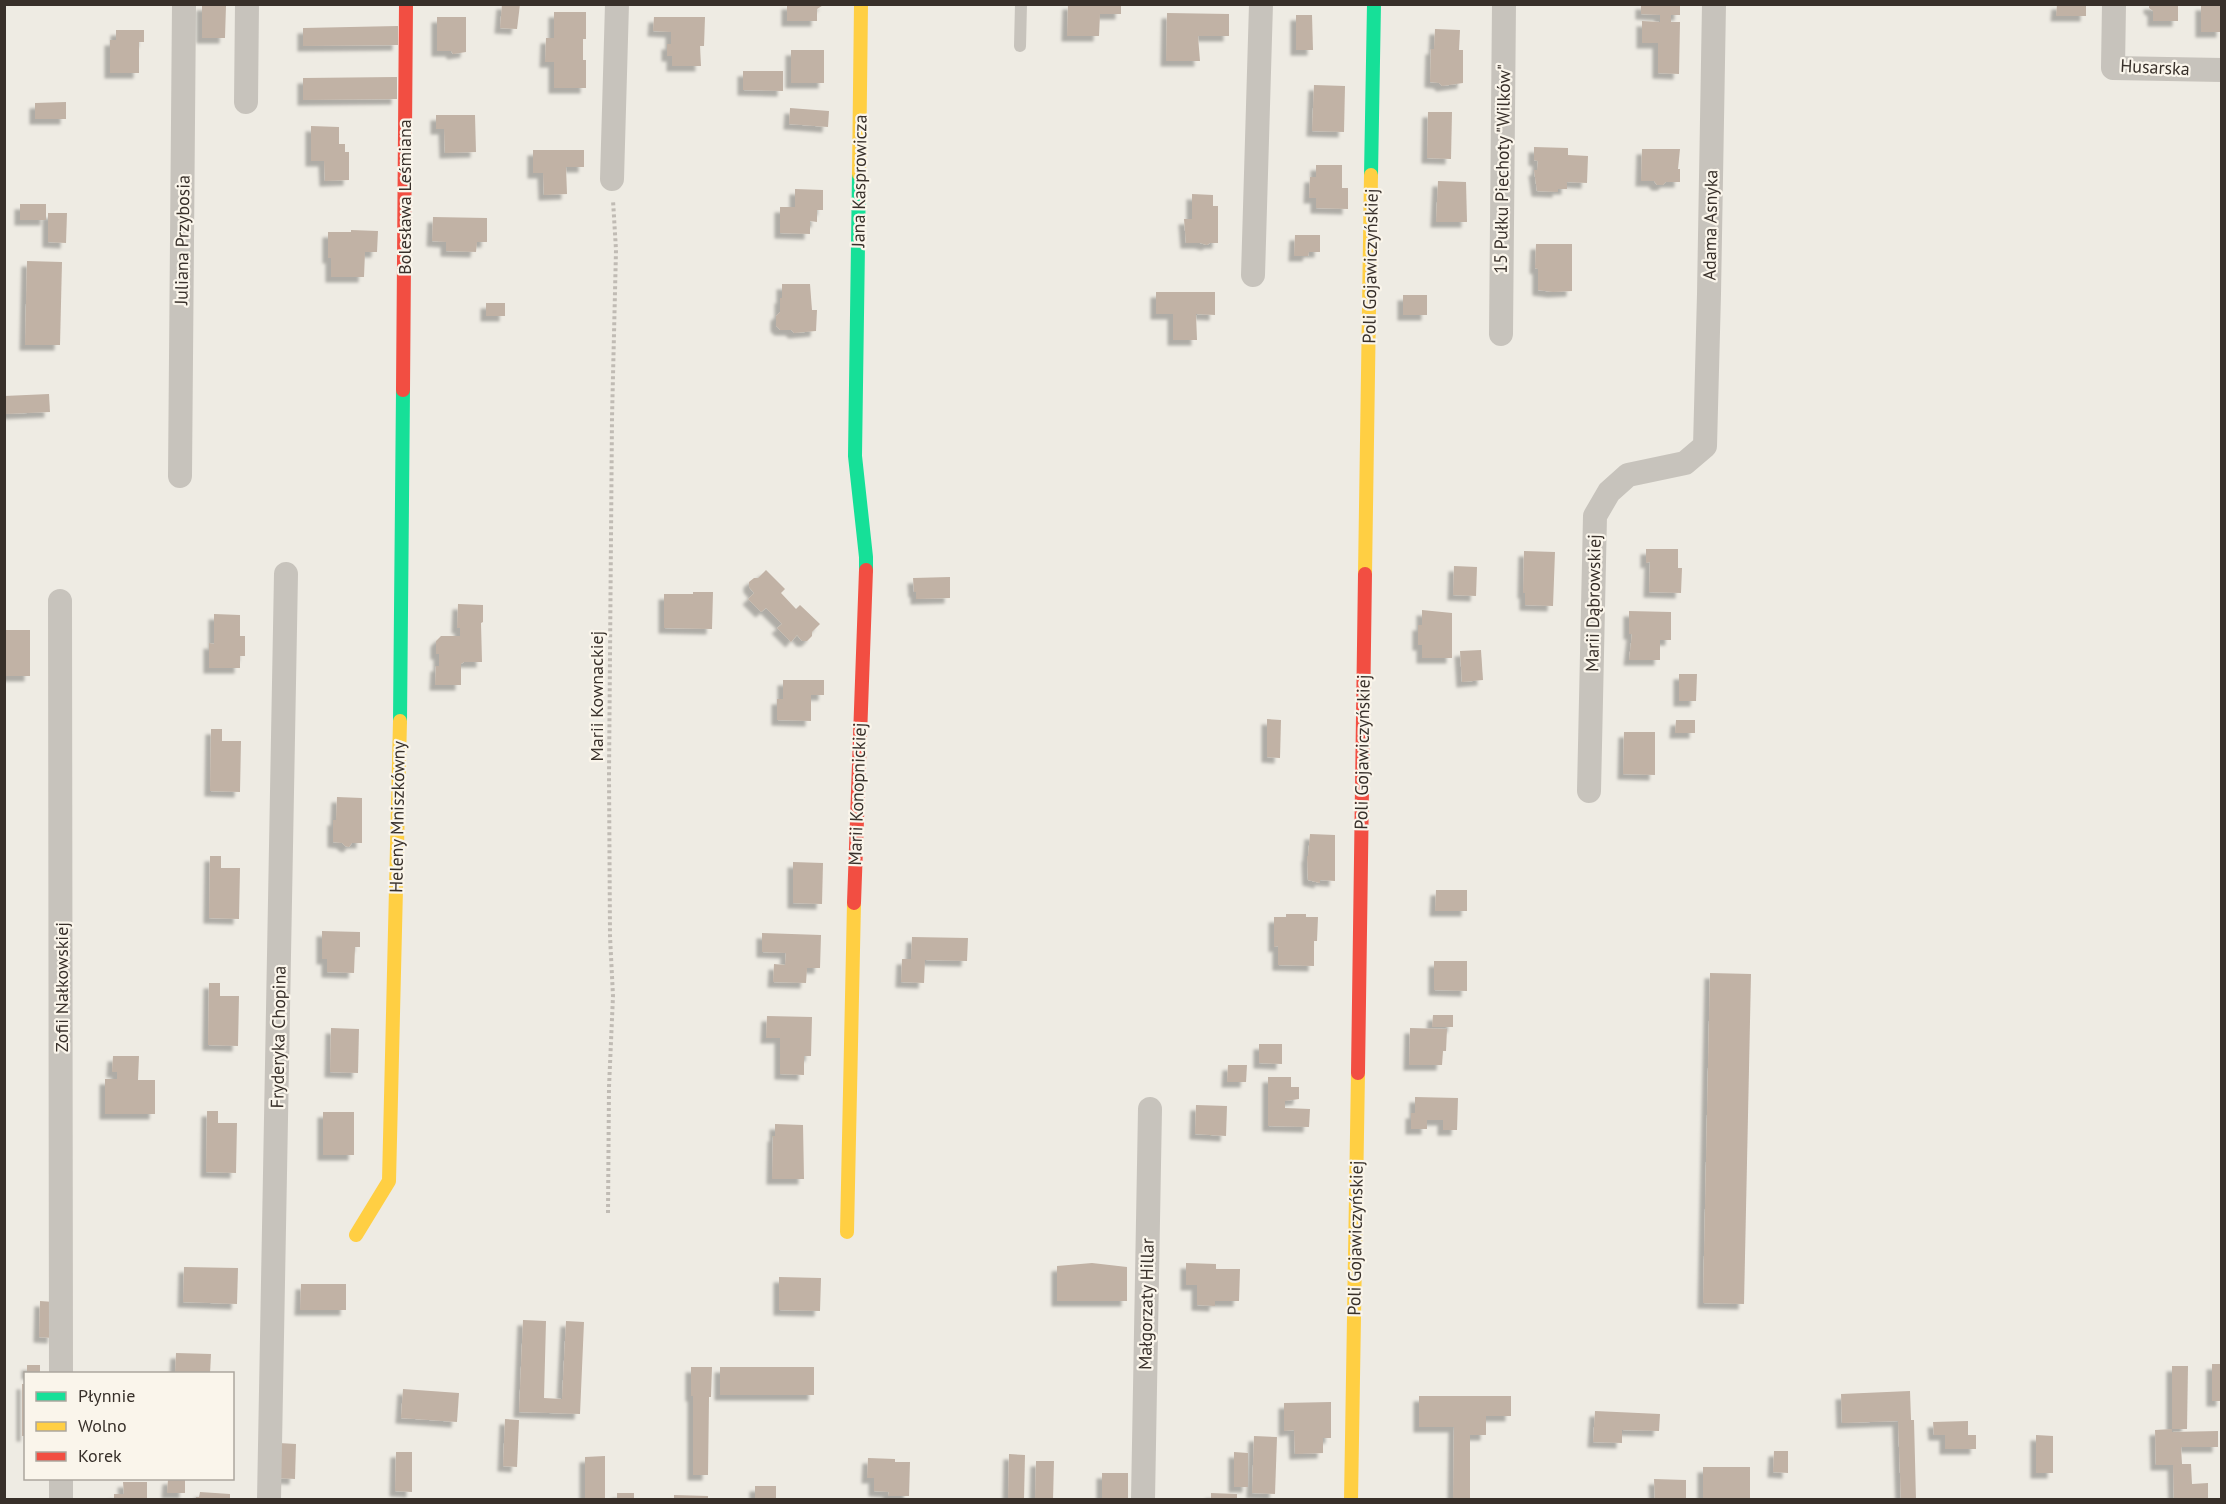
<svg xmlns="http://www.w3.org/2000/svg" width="2226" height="1504" font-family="'PT Sans',sans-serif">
  <defs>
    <filter id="shadow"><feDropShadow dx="-5.5" dy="5.5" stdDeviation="1.5" flood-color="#0004"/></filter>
  </defs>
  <rect width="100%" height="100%" fill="#eeebe3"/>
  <!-- building -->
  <g fill="#c1b2a5" filter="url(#shadow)">
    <polygon points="502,4 520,4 517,29 500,28"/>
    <polygon points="787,4 825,4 817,9 817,21 787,21"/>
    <polygon points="1068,4 1121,4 1121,14 1100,14 1099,36 1067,36"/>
    <polygon points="1641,4 1680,4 1680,15 1671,15 1671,22 1680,22 1679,74 1658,73 1658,43 1642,43 1642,21 1660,22 1660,15 1641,14"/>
    <polygon points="2057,4 2086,4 2086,16 2056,16"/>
    <polygon points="2149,4 2178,4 2178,21 2153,21 2153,11 2149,8"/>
    <polygon points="202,5 226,5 225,38 202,38"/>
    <rect x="2201" y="5" width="21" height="27"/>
    <polygon points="554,12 586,12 586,39 583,39 583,60 586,60 586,88 554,88 554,62 545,62 546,38 554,38"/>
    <polygon points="1167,13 1229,14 1229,36 1198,36 1200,61 1166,61"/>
    <polygon points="1296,15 1312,15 1313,50 1296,50"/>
    <polygon points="437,17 466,17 466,52 453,54 451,51 437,51"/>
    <polygon points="654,17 705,17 704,46 700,46 701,66 672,66 672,56 667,56 667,44 671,44 671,32 653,31"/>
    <polygon points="398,26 398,45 303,46 303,28"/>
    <polygon points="1435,29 1460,30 1459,50 1463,50 1463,83 1442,86 1439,83 1430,82 1431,49 1434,49"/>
    <polygon points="116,30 144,30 144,42 139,42 139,73 110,73 110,40 116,40"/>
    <rect x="791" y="50" width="33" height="33"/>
    <polygon points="743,71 783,71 783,91 743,90"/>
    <polygon points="397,77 397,99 303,100 303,78"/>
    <polygon points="1314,85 1345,86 1344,132 1312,131"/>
    <polygon points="66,102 66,119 35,119 35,103"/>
    <polygon points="790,108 829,111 828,127 789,124"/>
    <polygon points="1428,112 1452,112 1451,159 1427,158"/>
    <polygon points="436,115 475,115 476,152 445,153 444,129 436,129"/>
    <polygon points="311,126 339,127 339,144 345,144 345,152 349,152 349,180 325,181 324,161 311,161"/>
    <polygon points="1534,147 1568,148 1568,155 1588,156 1587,183 1567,182 1567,189 1558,189 1558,192 1537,191 1534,170 1537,170 1538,161 1534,160"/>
    <polygon points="1642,149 1680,149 1678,169 1680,169 1680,182 1666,182 1663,185 1657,185 1654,181 1641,181"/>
    <polygon points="533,150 584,150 584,167 566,167 567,194 544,195 543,173 533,173"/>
    <polygon points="1316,165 1342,165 1342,188 1348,188 1348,209 1316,208 1316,198 1309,198 1310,177 1316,177"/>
    <polygon points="1438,181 1466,182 1467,222 1436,222"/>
    <polygon points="795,189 823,190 823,210 817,210 817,222 810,221 810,234 780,233 780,207 795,207"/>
    <polygon points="1192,194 1213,195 1213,206 1218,206 1218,243 1210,243 1207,245 1200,243 1186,243 1184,219 1192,219"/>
    <rect x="20" y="204" width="26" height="16"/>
    <polygon points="48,213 67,213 66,243 48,242"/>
    <polygon points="433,217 487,218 487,242 477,242 476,252 446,251 446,242 432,241"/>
    <polygon points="351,230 378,231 377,252 365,252 364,277 331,277 331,258 328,258 328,232 351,232"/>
    <polygon points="1295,235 1320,235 1320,252 1309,252 1308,256 1294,256"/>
    <polygon points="1536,244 1572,244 1572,291 1553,292 1538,290 1538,269 1535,268"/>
    <polygon points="27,261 62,262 60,345 25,345"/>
    <polygon points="782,284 810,284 812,310 817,310 816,331 794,333 791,330 780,330 776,326 776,316 780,312 780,298 782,298"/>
    <polygon points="1156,292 1215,292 1215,315 1196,314 1197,340 1173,340 1173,314 1156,314"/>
    <rect x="1403" y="295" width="24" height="20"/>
    <rect x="486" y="303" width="19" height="13"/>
    <polygon points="49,394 50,412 4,414 4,396"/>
    <polygon points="1646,549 1678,549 1678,568 1682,568 1681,593 1649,592 1650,562 1646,563"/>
    <polygon points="1524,551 1555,552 1553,606 1525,605 1525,593 1523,593"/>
    <polygon points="1454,566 1477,567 1476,596 1453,595"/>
    <polygon points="766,570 785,589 781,593 796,609 800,605 820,624 812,632 812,636 807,641 802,641 797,635 791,642 777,628 782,624 766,608 761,612 748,599 754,593 749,587 749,582 754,578 758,578"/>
    <polygon points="950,577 950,598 916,599 916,592 914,592 913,578"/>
    <polygon points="693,592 713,592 712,629 664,628 664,594 693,594"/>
    <polygon points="458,604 483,605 483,622 481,623 482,662 464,662 461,664 461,685 435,685 436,666 439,666 439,654 436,654 436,641 441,636 460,636 460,628 457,628"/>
    <polygon points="1422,610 1452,613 1452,658 1422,658 1422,645 1418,645 1418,625 1422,625"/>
    <polygon points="1629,611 1671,612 1671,640 1660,640 1660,660 1629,660 1632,634 1629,634"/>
    <polygon points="214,614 240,615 240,636 245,636 245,656 240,656 240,668 209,668 209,643 214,644"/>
    <rect x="4" y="630" width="26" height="46"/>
    <polygon points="1481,650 1483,680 1462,682 1460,651"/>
    <polygon points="1679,674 1697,674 1696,701 1679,701"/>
    <polygon points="783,680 824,680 824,695 811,695 811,721 777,720 777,699 783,699"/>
    <polygon points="1267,719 1281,720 1280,758 1267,757"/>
    <polygon points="1676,720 1695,720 1695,733 1675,733"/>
    <polygon points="211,729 222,729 222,741 241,741 240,792 210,791"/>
    <polygon points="1624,732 1655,732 1655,775 1623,774"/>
    <polygon points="337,797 362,798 362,843 352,843 349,847 345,846 342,843 333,842 333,820 336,820"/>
    <polygon points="1310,834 1335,835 1335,881 1320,880 1320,883 1308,880 1307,856 1308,856"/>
    <polygon points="210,856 221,856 221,868 240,868 239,919 209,918"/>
    <polygon points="793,862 823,863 822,904 793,903"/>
    <polygon points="1436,890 1467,890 1467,911 1435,911"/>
    <polygon points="1286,914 1306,914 1306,917 1318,917 1317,941 1314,941 1314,966 1278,965 1278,946 1274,947 1274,917 1286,917"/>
    <polygon points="322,931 360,932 360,947 355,947 354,973 327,972 327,959 322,959"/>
    <polygon points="762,933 821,935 820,968 807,968 806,983 773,982 774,964 785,965 786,953 762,952"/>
    <polygon points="912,937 968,938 967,961 925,960 924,983 901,982 902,959 911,959"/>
    <polygon points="1434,961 1467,961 1467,991 1434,990"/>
    <polygon points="1710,973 1751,974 1744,1304 1703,1303"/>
    <polygon points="209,983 220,983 220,996 239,996 238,1046 208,1045"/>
    <polygon points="1433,1015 1453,1015 1453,1027 1432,1027"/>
    <polygon points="767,1016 812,1017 811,1056 804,1056 804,1075 780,1074 780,1038 766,1038"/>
    <polygon points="331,1028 359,1029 358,1073 330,1072"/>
    <polygon points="1410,1028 1447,1029 1446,1051 1443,1051 1442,1065 1409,1065"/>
    <polygon points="1259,1044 1282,1044 1282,1064 1259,1063"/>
    <polygon points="113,1056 139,1056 138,1080 155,1080 155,1114 105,1114 105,1079 117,1079 117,1072 112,1072"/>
    <polygon points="1228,1065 1247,1065 1246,1082 1227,1082"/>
    <polygon points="1268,1077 1291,1077 1291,1087 1299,1087 1299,1099 1285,1101 1285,1108 1310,1109 1309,1127 1268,1126"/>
    <polygon points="1415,1097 1458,1098 1457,1130 1443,1130 1443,1120 1427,1120 1427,1129 1411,1129 1411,1113 1415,1113"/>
    <polygon points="1196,1105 1227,1106 1226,1136 1195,1134"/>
    <polygon points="207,1111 218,1111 218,1123 237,1123 236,1173 206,1172"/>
    <rect x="323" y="1112" width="31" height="43"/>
    <polygon points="775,1124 803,1125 804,1179 772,1179 773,1136 775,1136"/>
    <polygon points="1092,1263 1127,1267 1127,1301 1057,1301 1057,1266"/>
    <polygon points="1186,1263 1216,1264 1216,1269 1240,1269 1239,1301 1215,1301 1215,1306 1197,1305 1197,1285 1186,1285"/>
    <polygon points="184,1267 238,1268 237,1304 183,1302"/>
    <polygon points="779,1277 821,1278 820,1311 779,1310"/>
    <polygon points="301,1284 346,1284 346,1310 300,1310"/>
    <polygon points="40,1301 54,1302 53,1338 39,1337"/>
    <polygon points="523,1320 546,1321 544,1398 562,1399 566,1321 584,1322 580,1414 519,1412"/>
    <polygon points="176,1353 211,1354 210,1374 175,1374"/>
    <rect x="2212" y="1364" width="10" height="37"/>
    <rect x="27" y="1365" width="13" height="9"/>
    <polygon points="2172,1366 2188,1366 2187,1429 2172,1429"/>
    <polygon points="691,1367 712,1367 711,1397 709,1397 708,1475 693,1475 693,1396 691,1396"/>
    <rect x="720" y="1367" width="94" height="28"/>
    <rect x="22" y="1384" width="4" height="52"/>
    <polygon points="403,1389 459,1393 457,1422 401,1418"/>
    <polygon points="1910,1391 1911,1420 1914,1420 1916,1500 1901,1500 1898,1421 1842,1423 1841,1394"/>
    <polygon points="1419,1396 1511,1396 1511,1416 1486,1416 1486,1435 1470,1435 1470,1500 1453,1500 1454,1427 1419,1427"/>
    <polygon points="1331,1402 1331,1438 1323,1438 1323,1453 1295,1454 1294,1430 1284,1431 1284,1403"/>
    <polygon points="1595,1411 1660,1414 1659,1431 1622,1430 1622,1443 1593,1442"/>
    <polygon points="505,1419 519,1420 517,1467 503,1466"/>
    <polygon points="1968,1421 1968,1435 1976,1435 1976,1449 1945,1449 1945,1435 1934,1435 1933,1422"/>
    <polygon points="2172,1429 2172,1432 2218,1431 2218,1447 2181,1447 2182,1464 2191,1464 2192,1484 2208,1483 2208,1500 2174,1500 2173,1465 2156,1465 2155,1430"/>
    <polygon points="2036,1435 2053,1436 2053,1473 2036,1473"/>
    <polygon points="1254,1436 1277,1437 1275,1494 1252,1493"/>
    <polygon points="279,1443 296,1444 295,1479 278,1478"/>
    <polygon points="1774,1451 1788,1451 1788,1473 1773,1472"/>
    <polygon points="396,1452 412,1452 412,1492 395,1491"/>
    <polygon points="1234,1452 1248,1453 1248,1487 1234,1487"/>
    <polygon points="1009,1454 1025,1455 1024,1499 1008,1499"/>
    <polygon points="605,1456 605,1500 585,1500 585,1457"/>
    <polygon points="868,1458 895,1459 895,1462 910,1462 909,1496 888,1496 889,1492 874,1491 874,1478 867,1478"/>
    <polygon points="1036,1461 1054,1461 1053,1500 1035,1500"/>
    <rect x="1703" y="1467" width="47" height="33"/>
    <rect x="1102" y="1473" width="26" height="27"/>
    <polygon points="168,1479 185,1479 185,1493 167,1493"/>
    <polygon points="1654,1479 1686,1480 1686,1500 1655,1500"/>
    <polygon points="123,1482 147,1482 147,1500 114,1500 114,1494 124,1494"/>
    <rect x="755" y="1486" width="21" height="14"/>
    <polygon points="200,1492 230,1494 230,1500 196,1500 196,1497 199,1497"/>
    <rect x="617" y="1493" width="17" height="7"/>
    <polygon points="1211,1493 1237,1494 1237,1500 1211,1500"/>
    <polygon points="674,1495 708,1496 708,1500 674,1500"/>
  </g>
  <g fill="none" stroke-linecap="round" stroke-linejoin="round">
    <!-- path -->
    <polyline stroke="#c0bbb4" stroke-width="4" stroke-dasharray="3 3" stroke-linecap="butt" points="608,1213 609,1087 613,996 610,936 609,775 612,418 616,250 613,200"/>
    <!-- lane -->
    <polyline stroke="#c7c3bc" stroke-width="12" points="1020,46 1021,4"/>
    <!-- street -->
    <g stroke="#c7c3bc" stroke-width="24">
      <polyline points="2114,4 2113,68 2222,70"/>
      <polyline points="246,102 247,4"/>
      <polyline points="612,179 617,4"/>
      <polyline points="1253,275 1261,4"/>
      <polyline points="1501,334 1504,4"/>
      <polyline points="180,476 184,4"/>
      <polyline points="60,601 61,1374"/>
      <polyline points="1589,791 1595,516 1609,492 1628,475 1685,463 1705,446 1709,294 1714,4"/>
      <polyline points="61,1478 61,1500"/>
      <polyline points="269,1500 286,574"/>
      <polyline points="1143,1500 1150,1109"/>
    </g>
    <!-- fast -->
    <g stroke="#16e098" stroke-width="14">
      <polyline points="859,174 855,456 866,557 866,570"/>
      <polyline points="1371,175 1374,4"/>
      <polyline points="400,721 403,390"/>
    </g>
    <!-- slow -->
    <g stroke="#ffcf43" stroke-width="14">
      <polyline points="859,174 861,4"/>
      <polyline points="1365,574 1371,175"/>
      <polyline points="847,1232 854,903"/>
      <polyline points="356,1235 389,1181 400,721"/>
      <polyline points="1351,1500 1358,1073"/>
    </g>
    <!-- jam -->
    <g stroke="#f24e42" stroke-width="14">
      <polyline points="403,390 406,4"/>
      <polyline points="854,903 866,570"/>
      <polyline points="1358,1073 1365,574"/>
    </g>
  </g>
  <g text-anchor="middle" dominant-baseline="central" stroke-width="4.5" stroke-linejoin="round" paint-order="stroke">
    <!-- street labels -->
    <g font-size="18" fill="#38302a" stroke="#faf5eb">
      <text transform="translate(2155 67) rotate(3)">Husarska</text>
      <text transform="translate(1502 169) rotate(-89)">15 Pułku Piechoty "Wilków"</text>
      <text transform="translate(859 181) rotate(-89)">Jana Kasprowicza</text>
      <text transform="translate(404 197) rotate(-90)">Bolesława Leśmiana</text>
      <text transform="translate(1710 225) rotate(-89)">Adama Asnyka</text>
      <text transform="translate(182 240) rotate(-89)">Juliana Przybosia</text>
      <text transform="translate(1370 266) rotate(-89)">Poli Gojawiczyńskiej</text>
      <text transform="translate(1593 603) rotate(-89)">Marii Dąbrowskiej</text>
      <text transform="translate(596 696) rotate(-90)">Marii Kownackiej</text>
      <text transform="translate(1362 752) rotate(-89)">Poli Gojawiczyńskiej</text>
      <text transform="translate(857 794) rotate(-88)">Marii Konopnickiej</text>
      <text transform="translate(397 817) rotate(-89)">Heleny Mniszkówny</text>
      <text transform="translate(61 987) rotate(-90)">Zofii Nałkowskiej</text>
      <text transform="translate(278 1037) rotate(-89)">Fryderyka Chopina</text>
      <text transform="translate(1355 1238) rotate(-89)">Poli Gojawiczyńskiej</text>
      <text transform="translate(1146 1304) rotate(-89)">Małgorzaty Hillar</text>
    </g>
  </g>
  <!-- border -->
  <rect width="2226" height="1504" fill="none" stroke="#38302a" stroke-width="12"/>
  <!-- legend -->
  <rect x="24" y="1372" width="210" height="108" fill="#faf5eb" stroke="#aca69e" stroke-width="1.5"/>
  <rect x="36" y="1392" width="30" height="9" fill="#16e098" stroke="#aca69e" stroke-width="1.5"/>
  <text x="78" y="1402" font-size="18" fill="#38302a">Płynnie</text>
  <rect x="36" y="1422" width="30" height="9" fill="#ffcf43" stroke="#aca69e" stroke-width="1.5"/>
  <text x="78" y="1432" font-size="18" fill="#38302a">Wolno</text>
  <rect x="36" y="1452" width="30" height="9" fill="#f24e42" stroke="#aca69e" stroke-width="1.5"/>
  <text x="78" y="1462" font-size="18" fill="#38302a">Korek</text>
</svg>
